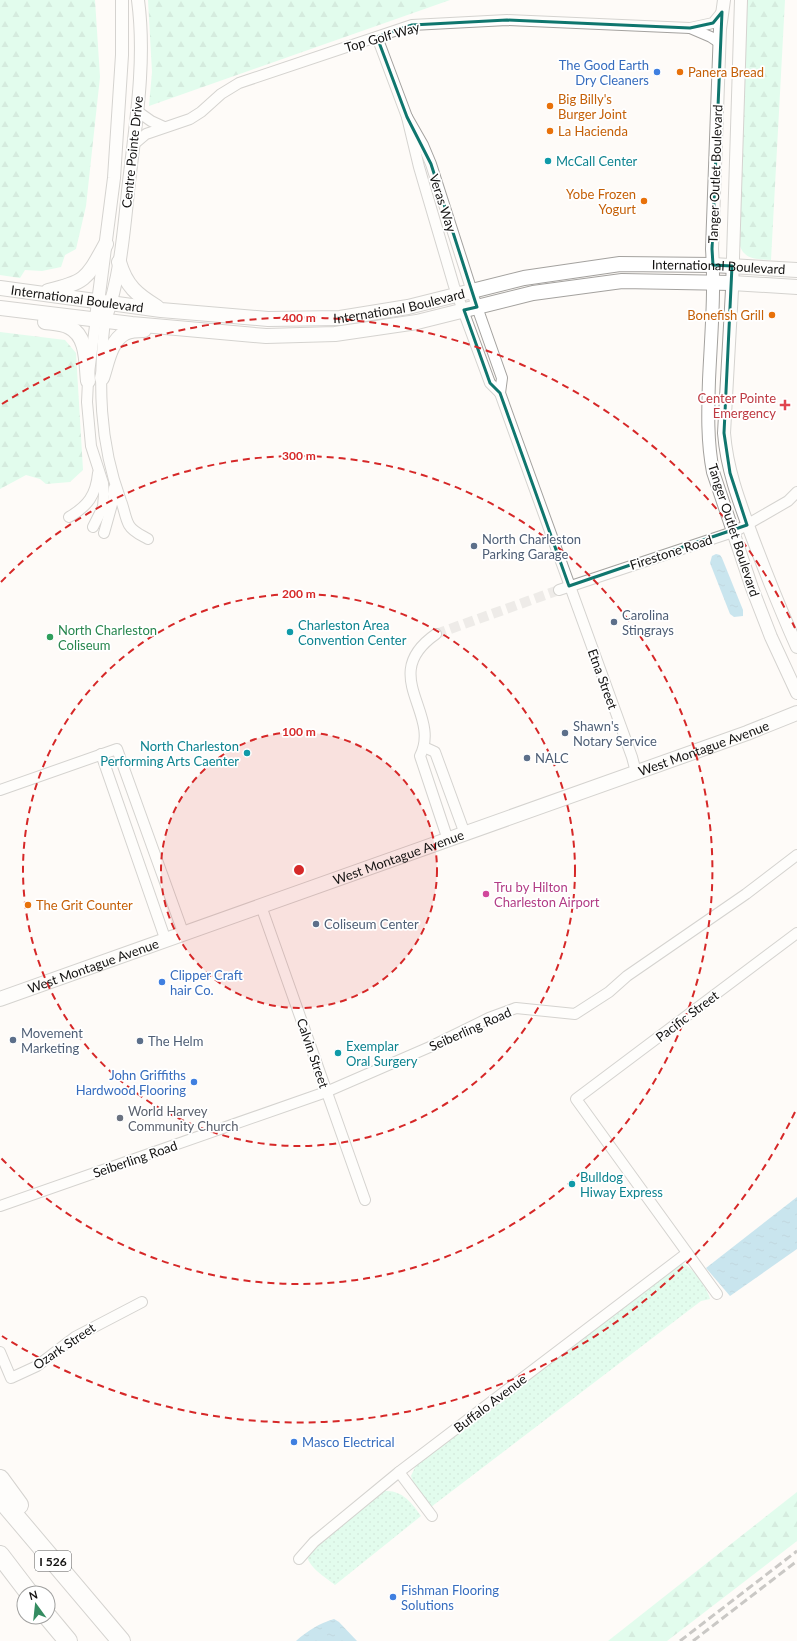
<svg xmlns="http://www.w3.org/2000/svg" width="797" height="1641" font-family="Lato,sans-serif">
  <defs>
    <pattern id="grass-dots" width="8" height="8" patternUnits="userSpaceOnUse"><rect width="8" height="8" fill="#c0fde0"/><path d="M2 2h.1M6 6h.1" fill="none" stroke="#a4d8bf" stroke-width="1.8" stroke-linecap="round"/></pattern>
    <pattern id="forest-firs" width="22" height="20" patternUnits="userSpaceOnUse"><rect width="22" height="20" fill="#c0fde0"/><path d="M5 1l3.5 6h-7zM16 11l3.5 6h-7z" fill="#a4d8bf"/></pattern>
    <pattern id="water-ripples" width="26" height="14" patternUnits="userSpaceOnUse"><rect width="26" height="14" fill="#8bc9e3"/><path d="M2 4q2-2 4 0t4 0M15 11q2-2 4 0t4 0" fill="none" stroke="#77acc2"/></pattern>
  </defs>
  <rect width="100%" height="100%" fill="#fefbf8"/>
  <!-- grass -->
  <g fill="url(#grass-dots)">
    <path d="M682,1263C692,1266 708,1289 710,1299L701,1301L431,1507L414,1485L411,1476L417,1463L678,1265Z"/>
    <path d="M385,1491C402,1490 412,1503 421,1516L335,1585C324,1576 310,1569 306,1554Z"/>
  </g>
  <!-- forest -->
  <g fill="url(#forest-firs)">
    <polygon points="0,0 95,0 100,77 86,206 76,249 65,255 61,267 42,271 25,270 20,278 0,275"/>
    <polygon points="148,0 450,0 149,106 152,72"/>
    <path d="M745,0H785L771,260C757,259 745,260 740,246Z"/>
    <polygon points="0,332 65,340 76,353 83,470 70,482 46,484 40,479 26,475 0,489"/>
    <polygon points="797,1492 797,1541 667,1641 608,1641"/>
  </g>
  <!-- water -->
  <g fill="url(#water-ripples)">
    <polygon points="716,554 720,555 722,558 743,610 743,616 734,617 730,614 710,563 712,556"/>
    <polygon points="797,1197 797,1249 730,1296 706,1268"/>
    <path d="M334,1619L339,1622L357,1641H296C307,1631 320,1623 334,1619Z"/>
  </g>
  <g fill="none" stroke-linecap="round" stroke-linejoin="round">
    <!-- minor-tunnel -->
    <polyline stroke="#dbd8d5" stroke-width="10" stroke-dasharray="10 5" stroke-linecap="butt" points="436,634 559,590"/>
    <defs>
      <g id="minor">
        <polyline points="690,28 711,37 720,43"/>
        <polyline points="377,37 407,117 419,167 454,286 490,383 500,393"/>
        <polyline points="137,111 151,121 164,127"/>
        <polyline points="407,117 423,145 431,164 477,307 502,378 500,393 514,432 632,757 636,772"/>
        <polyline points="133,145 146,134 190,119 201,112 221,94 239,83 412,25 507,20 690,28 713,23 722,12"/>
        <path d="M105,320C98,382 99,442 121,501C124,508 125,518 129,525C133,532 141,535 148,539"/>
        <path d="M69,517C88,506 96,495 98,473"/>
        <polyline points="93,527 103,507 104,494 103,483 91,446 87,402 88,381 96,318"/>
        <polyline points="104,533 114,497 114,488"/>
        <polyline points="559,590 736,531 788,501 797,492"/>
        <path d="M436,634C377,675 442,713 420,756L448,840"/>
        <polyline points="424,747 435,752 465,834"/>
        <polyline points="101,754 166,941"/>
        <polyline points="0,790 117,749 184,935"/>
        <polyline points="261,906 365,1200"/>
        <polyline points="0,1206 326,1092 432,1046 489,1018 516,1008 575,1014 609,992 627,976 746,894 797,855"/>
        <polyline points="717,1294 576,1099 797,933"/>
        <polyline points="0,1352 11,1378 37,1366 75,1337 142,1302"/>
        <polyline points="399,1472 432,1516"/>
        <polyline points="299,1559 314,1542 399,1472 687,1253"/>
      </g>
      <g id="tertiary">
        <path d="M724,0L720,29L712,249C715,292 711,336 709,380C708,411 707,441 713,472L752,588L771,637L797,693"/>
        <path d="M741,0L732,290L724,433C727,471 740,504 753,539C767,576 781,611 797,647"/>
        <polyline points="96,318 114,178 122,55 122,0"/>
        <path d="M105,320C121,276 124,228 129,182C136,122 146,60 138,0"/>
      </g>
      <g id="secondary">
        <path d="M119,262C126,286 137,295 157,307"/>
        <path id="s1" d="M0,288L161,310L268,319L340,318L408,307L524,278L620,264L713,265L797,270"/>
        <path d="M48,291C87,282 87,278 106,244"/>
        <polyline points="0,308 132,324 266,336 335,334 417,322 533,293 622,281 732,283 797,287"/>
        <path d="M45,322C53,323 62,323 69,327C88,336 86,364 88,381"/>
        <path d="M102,378C107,364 110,341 125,333C131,330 138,330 144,330"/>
        <path id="s2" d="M0,999L747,733L797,713"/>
      </g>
      <g id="motorway">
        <polyline points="0,1479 19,1505"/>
        <polyline points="0,1498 121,1641"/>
        <polyline points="0,1555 29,1593"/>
        <polyline points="48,1617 68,1641"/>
      </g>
    </defs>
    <!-- minor casing -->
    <use href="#minor" stroke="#a4a29f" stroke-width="12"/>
    <!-- tertiary casing -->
    <use href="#tertiary" stroke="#a4a29f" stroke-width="14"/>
    <!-- secondary casing -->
    <use href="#secondary" stroke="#a4a29f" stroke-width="16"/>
    <!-- motorway casing -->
    <use href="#motorway" stroke="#a4a29f" stroke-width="20"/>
    <!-- minor -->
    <use href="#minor" stroke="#fff" stroke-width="10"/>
    <!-- tertiary -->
    <use href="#tertiary" stroke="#fff" stroke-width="12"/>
    <!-- secondary -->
    <use href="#secondary" stroke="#fff" stroke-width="14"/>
    <!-- motorway -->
    <use href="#motorway" stroke="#fff" stroke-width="18"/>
    <!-- rail -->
    <g stroke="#8c8a88" stroke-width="3" stroke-dasharray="8 4" stroke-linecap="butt">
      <polyline points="680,1641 797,1551"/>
      <polyline points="693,1641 797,1561"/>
    </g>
  </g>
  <!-- marked area -->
  <path d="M0 0H797V1641H0ZM722,12L712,249L713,265L732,266L724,433L730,473L747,525L569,586L500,393L490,383L464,310L477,307L431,164L407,117L377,37L412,25L507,20L690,28L713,23Z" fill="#fefbf8" fill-opacity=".55" fill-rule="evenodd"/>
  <path fill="none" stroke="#0f766e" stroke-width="3" stroke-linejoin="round" d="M722,12L712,249L713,265L732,266L724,433L730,473L747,525L569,586L500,393L490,383L464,310L477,307L431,164L407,117L377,37L412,25L507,20L690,28L713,23Z"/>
  <!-- distance rings -->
  <circle cx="299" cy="870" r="138" fill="#d62828" fill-opacity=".12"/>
  <g fill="none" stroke="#d62828" stroke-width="2" stroke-dasharray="7 5">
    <circle cx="299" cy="870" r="138"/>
    <circle cx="299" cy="870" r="276"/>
    <path d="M1 582A414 414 0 1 1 1 1158"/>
    <path d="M795 1112A552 552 0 0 1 2 1336M2 404A552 552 0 0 1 795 628"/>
  </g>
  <!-- markers -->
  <g fill="#3f7fe0" stroke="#fff" stroke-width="1.5">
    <circle cx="657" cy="72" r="4"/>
    <circle cx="162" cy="982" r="4"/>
    <circle cx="194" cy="1082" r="4"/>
    <circle cx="294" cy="1442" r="4"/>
    <circle cx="393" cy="1597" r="4"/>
  </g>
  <g fill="#e8710a" stroke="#fff" stroke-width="1.5">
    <circle cx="680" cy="72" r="4"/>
    <circle cx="550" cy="106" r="4"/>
    <circle cx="550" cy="131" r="4"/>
    <circle cx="644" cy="201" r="4"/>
    <circle cx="772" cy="315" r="4"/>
    <circle cx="28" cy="905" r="4"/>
  </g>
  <g fill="#0f9aa8" stroke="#fff" stroke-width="1.5">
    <circle cx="548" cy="161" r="4"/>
    <circle cx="290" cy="632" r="4"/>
    <circle cx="247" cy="753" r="4"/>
    <circle cx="338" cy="1053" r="4"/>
    <circle cx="572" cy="1184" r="4"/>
  </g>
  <path fill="#e0444e" stroke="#fff" stroke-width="1.5" d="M783 399h4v4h4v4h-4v4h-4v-4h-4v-4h4z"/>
  <g fill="#5c6f8a" stroke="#fff" stroke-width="1.5">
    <circle cx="474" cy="546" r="4"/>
    <circle cx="614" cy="622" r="4"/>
    <circle cx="565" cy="733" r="4"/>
    <circle cx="527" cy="758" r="4"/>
    <circle cx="316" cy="924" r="4"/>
    <circle cx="13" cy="1040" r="4"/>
    <circle cx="140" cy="1041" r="4"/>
  </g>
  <circle fill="#2e9e5b" stroke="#fff" stroke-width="1.5" cx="50" cy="637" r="4"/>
  <circle fill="#d1479c" stroke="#fff" stroke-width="1.5" cx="486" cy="894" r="4"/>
  <circle fill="#6b7280" stroke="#fff" stroke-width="1.5" cx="120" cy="1118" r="4"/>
  <g text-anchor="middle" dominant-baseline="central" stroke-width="3.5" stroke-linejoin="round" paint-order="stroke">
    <!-- shield labels -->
    <rect fill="#fff" stroke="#595858" stroke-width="1" x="35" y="1551" width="36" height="20" rx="3"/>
    <g font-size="12" font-weight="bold" fill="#121110">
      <text x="53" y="1561">I 526</text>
    </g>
    <!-- street labels -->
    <g font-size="13" fill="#121110" stroke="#fff">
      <text transform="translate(382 37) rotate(-16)">Top Golf Way</text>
      <text transform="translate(132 152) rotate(-84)">Centre Pointe Drive</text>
      <text transform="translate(715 174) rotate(-88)">Tanger Outlet Boulevard</text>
      <text transform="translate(443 203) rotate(72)">Veras Way</text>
      <text stroke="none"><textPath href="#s1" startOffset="726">International Boulevard</textPath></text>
      <text stroke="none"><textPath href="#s1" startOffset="78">International Boulevard</textPath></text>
      <text stroke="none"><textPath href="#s1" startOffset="402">International Boulevard</textPath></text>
      <text transform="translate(734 530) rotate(72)">Tanger Outlet Boulevard</text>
      <text transform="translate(671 552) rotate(-18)">Firestone Road</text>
      <text transform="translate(603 679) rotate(70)">Etna Street</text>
      <text stroke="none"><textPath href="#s2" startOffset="747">West Montague Avenue</textPath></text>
      <text stroke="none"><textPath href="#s2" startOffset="423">West Montague Avenue</textPath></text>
      <text stroke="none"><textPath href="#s2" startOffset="99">West Montague Avenue</textPath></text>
      <text transform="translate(687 1016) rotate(-37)">Pacific Street</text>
      <text transform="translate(470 1029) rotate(-24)">Seiberling Road</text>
      <text transform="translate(313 1053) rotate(71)">Calvin Street</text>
      <text transform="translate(135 1159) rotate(-19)">Seiberling Road</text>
      <text transform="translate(64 1346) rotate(-34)">Ozark Street</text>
      <text transform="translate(490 1403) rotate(-37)">Buffalo Avenue</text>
    </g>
    <!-- shop labels -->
    <g font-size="13" fill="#366cbe" stroke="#fff" text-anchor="start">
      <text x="649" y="65" text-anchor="end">The Good Earth<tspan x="649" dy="15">Dry Cleaners</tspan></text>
      <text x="170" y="975">Clipper Craft<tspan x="170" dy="15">hair Co.</tspan></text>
      <text x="186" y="1075" text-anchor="end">John Griffiths<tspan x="186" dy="15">Hardwood Flooring</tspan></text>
      <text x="302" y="1442">Masco Electrical</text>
      <text x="401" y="1590">Fishman Flooring<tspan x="401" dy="15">Solutions</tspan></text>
    </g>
    <!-- food labels -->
    <g font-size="13" fill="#c56008" stroke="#fff" text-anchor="start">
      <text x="688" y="72">Panera Bread</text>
      <text x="558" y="99">Big Billy's<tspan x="558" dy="15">Burger Joint</tspan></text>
      <text x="558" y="131">La Hacienda</text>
      <text x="636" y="194" text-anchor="end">Yobe Frozen<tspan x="636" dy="15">Yogurt</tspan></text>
      <text x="764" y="315" text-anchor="end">Bonefish Grill</text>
      <text x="36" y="905">The Grit Counter</text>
    </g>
    <!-- culture labels -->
    <g font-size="13" fill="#0d838f" stroke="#fff" text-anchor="start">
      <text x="556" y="161">McCall Center</text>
      <text x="298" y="625">Charleston Area<tspan x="298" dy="15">Convention Center</tspan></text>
      <text x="239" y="746" text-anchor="end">North Charleston<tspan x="239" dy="15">Performing Arts Caenter</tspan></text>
      <text x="346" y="1046">Exemplar<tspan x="346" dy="15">Oral Surgery</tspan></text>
      <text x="580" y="1177">Bulldog<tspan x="580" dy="15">Hiway Express</tspan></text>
    </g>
    <!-- health labels -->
    <g font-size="13" fill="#be3a42" stroke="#fff" text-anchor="end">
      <text x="776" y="398">Center Pointe<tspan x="776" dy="15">Emergency</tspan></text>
    </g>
    <!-- service labels -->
    <g font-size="13" fill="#4e5e75" stroke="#fff" text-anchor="start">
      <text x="482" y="539">North Charleston<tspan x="482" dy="15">Parking Garage</tspan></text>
      <text x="622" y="615">Carolina<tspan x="622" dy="15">Stingrays</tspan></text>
      <text x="573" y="726">Shawn's<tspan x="573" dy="15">Notary Service</tspan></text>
      <text x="535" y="758">NALC</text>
      <text x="324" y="924">Coliseum Center</text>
      <text x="21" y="1033">Movement<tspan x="21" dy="15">Marketing</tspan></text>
      <text x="148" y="1041">The Helm</text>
    </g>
    <!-- leisure labels -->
    <g font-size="13" fill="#27864d" stroke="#fff" text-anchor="start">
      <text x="58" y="630">North Charleston<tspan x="58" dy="15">Coliseum</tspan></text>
    </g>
    <!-- hotel labels -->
    <g font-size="13" fill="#b23c85" stroke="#fff" text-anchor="start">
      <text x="494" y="887">Tru by Hilton<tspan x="494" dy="15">Charleston Airport</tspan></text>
    </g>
    <!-- worship labels -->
    <g font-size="13" fill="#5b616d" stroke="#fff" text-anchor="start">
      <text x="128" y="1111">World Harvey<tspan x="128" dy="15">Community Church</tspan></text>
    </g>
  </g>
  <circle cx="299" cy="870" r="6" fill="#d62828" stroke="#fff" stroke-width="2"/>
  <g font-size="12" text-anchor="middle" font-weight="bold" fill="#d62828" stroke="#fff" stroke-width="3.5" stroke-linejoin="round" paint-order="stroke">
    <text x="299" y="322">400 m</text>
    <text x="299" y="460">300 m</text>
    <text x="299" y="598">200 m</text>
    <text x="299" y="736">100 m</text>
  </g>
  <!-- north arrow -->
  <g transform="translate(36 1605) rotate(345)"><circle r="19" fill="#ffffff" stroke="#a0a09f"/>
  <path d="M0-3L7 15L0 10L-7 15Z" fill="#348c61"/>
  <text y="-6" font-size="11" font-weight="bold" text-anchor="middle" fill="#121110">N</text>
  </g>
</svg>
